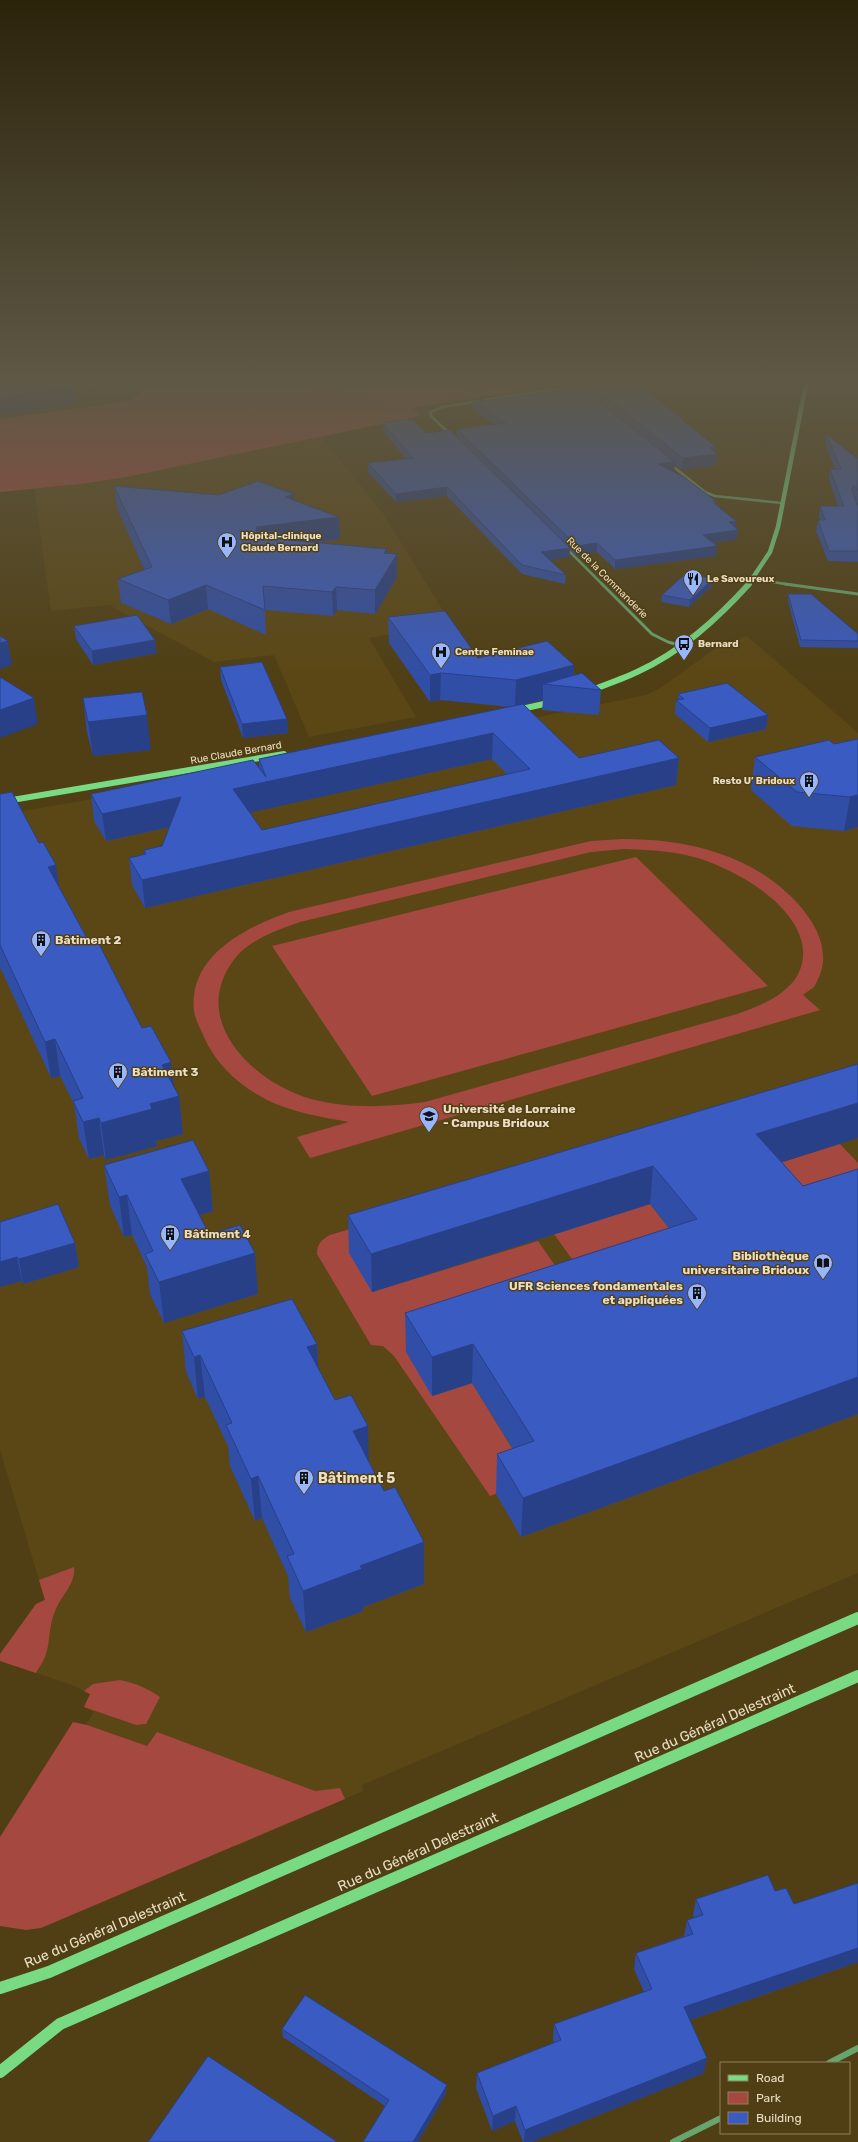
<svg xmlns="http://www.w3.org/2000/svg" width="858" height="2142" font-family="Rubik,sans-serif">
  <rect width="100%" height="100%" fill="#503f14"/>
  <!-- built -->
  <g fill="#5b4715">
    <polygon points="320,435 382,512 452,625 369,638 416,717 309,737 274,655 214,662 109,605 51,611 34,489 81,484"/>
    <polygon points="747,636 858,733 858,1573 362,1785 363,1791 239,1845 84,1727 94,1712 84,1707 90,1694 72,1685 0,1661 0,1654 36,1604 45,1600 0,1450 0,815 265,769 539,717 646,695 659,689 720,645"/>
  </g>
  <!-- green -->
  <g fill="#a54840" fill-rule="evenodd">
    <polygon points="158,379 594,379 413,408 420,416 126,477 81,484 0,492 0,419 130,401 143,391 135,382"/>
    <path d="M622,839C654,839 686,842 718,853C742,861 767,874 786,892C809,912 833,946 819,977C817,980 816,985 813,988C810,990 806,992 803,995L820,1010L310,1158L297,1137L349,1122C321,1117 292,1112 267,1100C240,1086 216,1065 204,1037C201,1029 195,1020 194,1011C188,956 245,928 289,912L591,841ZM624,849C658,850 690,852 721,867C757,882 815,922 801,967C799,973 795,981 790,985C776,1000 756,1007 737,1014L425,1102C387,1107 349,1109 311,1099C254,1083 189,1021 233,961C248,940 277,930 300,922L591,852Z"/>
    <polygon points="636,857 768,986 372,1096 272,946"/>
    <polygon points="840,1144 858,1163 858,1205 751,1172"/>
    <path d="M630,1145L372,1292L538,1241L577,1297L432,1396L472,1383L532,1481L490,1496L394,1356L383,1346L371,1345L317,1254C317,1244 321,1240 330,1235Z"/>
    <polygon points="650,1204 692,1258 594,1290 554,1234"/>
    <path d="M74,1567C76,1583 62,1595 56,1609C48,1626 51,1638 46,1654C44,1661 39,1667 36,1673L0,1661V1654L36,1604L45,1600L39,1580Z"/>
    <path d="M120,1680C135,1683 147,1688 160,1697L146,1724L136,1725L84,1707L90,1694L84,1691L93,1684Z"/>
    <polygon points="73,1722 87,1725 147,1746 157,1732 315,1791 340,1788 345,1799 41,1928 26,1930 0,1926 0,1837"/>
  </g>
  <!-- forest -->
  <g fill="#ce4b44">
    <polygon points="311,379 370,379 325,391 315,391 310,386"/>
    <path d="M419,379H548C524,380 500,384 476,389C467,391 459,395 450,397C423,402 394,406 369,397L371,390Z"/>
  </g>
  <g fill="none" stroke-linecap="round" stroke-linejoin="round">
    <!-- street-far2 -->
    <g stroke="#68a46e" stroke-width="2.5">
      <polyline points="69,381 92,384 131,379"/>
      <polyline points="575,387 590,384"/>
      <polyline points="484,400 567,388"/>
      <polyline points="450,434 431,416 430,412 443,407 478,401"/>
      <polyline points="670,464 705,492 715,496 782,503"/>
      <polyline points="566,548 603,585"/>
      <polyline points="753,579 792,585"/>
    </g>
    <!-- street-far1 -->
    <g stroke="#68a46e" stroke-width="3">
      <polyline points="602,584 652,634 668,642 683,646"/>
      <polyline points="785,584 858,594"/>
    </g>
    <!-- street -->
    <g stroke="#68a46e" stroke-width="6">
      <polyline points="829,2063 858,2048"/>
      <polyline points="673,2142 721,2118"/>
    </g>
    <!-- secondary-far2 -->
    <polyline stroke="#78db84" stroke-width="4.5" points="748,585 770,552 778,527 807,379"/>
    <!-- secondary-far1 -->
    <g stroke="#78db84" stroke-width="6">
      <path d="M589,691C605,685 622,679 637,672C681,652 717,619 749,584"/>
      <polyline points="517,710 553,702"/>
      <polyline points="0,802 284,754"/>
    </g>
    <!-- secondary -->
    <g stroke="#78db84" stroke-width="12">
      <polyline points="0,1988 49,1972 858,1618"/>
      <polyline points="0,2072 60,2024 858,1676"/>
    </g>
  </g>
  <!-- wall -->
  <g fill="#314ea7" fill-rule="evenodd">
    <polygon points="587,382 684,421 716,447 715,452 717,454 716,465 682,470 675,464 674,471 672,471 716,501 715,504 736,528 737,539 712,543 716,556 615,569 597,552 576,556 570,549 569,557 550,560 566,575 565,584 522,574 447,496 396,502 368,472 368,463 406,459 383,431 383,423 426,433 457,437 457,429 495,425 473,410 473,402 561,391 561,388 586,391"/>
    <path d="M826,434L858,459V562L828,561L816,531L818,520H820L819,516L820,506H838L829,479L830,469H835L825,444ZM855,497V498L858,505H857Z"/>
    <polygon points="114,486 219,495 294,494 294,500 339,517 340,539 314,543 387,549 387,553 397,554 397,577 375,614 337,610 333,616 265,610 266,635 208,609 171,624 121,603 118,579 144,569 117,508"/>
    <polygon points="713,579 712,586 689,607 661,602 662,595"/>
    <polygon points="788,594 858,634 858,648 800,647 788,601"/>
    <path d="M388,617L478,658L574,665V675L601,690L599,715L542,710L543,700L524,705L579,758H679L676,785L145,908L132,885L129,858L144,854V850L162,846L169,827L106,841L94,821L91,794L259,769V759L510,707L440,700L430,702L389,643ZM492,759L508,775L262,830L250,812Z"/>
    <polygon points="74,626 157,653 93,665 76,639"/>
    <polygon points="220,667 287,719 288,733 243,738 221,680"/>
    <polygon points="678,694 768,715 766,729 708,742 675,714 676,700 678,700"/>
    <polygon points="83,698 151,750 93,756 87,732"/>
    <polygon points="858,739 858,827 844,831 792,826 751,790 755,757 834,744"/>
    <polygon points="0,794 59,886 88,940 142,1028 179,1096 183,1134 156,1141 157,1146 106,1160 104,1155 89,1159 79,1138 74,1104 60,1076 51,1078 0,967"/>
    <polygon points="858,1064 782,1162 803,1186 858,1169 858,1414 521,1537 496,1494 497,1454 513,1449 472,1383 432,1396 406,1352 405,1313 669,1228 650,1204 372,1292 349,1253 348,1215"/>
    <polygon points="104,1165 209,1171 213,1211 199,1215 209,1234 258,1294 164,1323 150,1294 147,1267 132,1235 124,1237 110,1205"/>
    <polygon points="0,1222 75,1243 79,1267 23,1284"/>
    <polygon points="182,1331 317,1344 318,1368 384,1491 424,1542 424,1584 363,1607 363,1611 306,1632 290,1598 288,1576 262,1518 255,1521 230,1466 228,1446 205,1397 198,1399 186,1372"/>
    <polygon points="858,1883 858,1962 690,2020 704,2073 531,2142 523,2142 515,2121 492,2131 476,2088 477,2073 554,2043 553,2040 554,2024 644,1992 634,1969 636,1953 684,1936 687,1920 694,1918 693,1915 696,1899 775,1891 794,1904"/>
    <polygon points="282,2029 446,2093 418,2142 363,2142 385,2106 283,2037"/>
  </g>
  <!-- shaded-wall -->
  <g fill="#284088">
    <polygon points="75,387 77,404 0,415 0,397"/>
    <polygon points="709,447 716,447 715,454 717,454 716,465 682,470 683,458"/>
    <polygon points="675,462 674,471 657,473 658,464"/>
    <polygon points="447,487 447,496 396,502 396,494"/>
    <polygon points="294,494 295,516 285,497"/>
    <polygon points="339,517 340,539 257,550 258,560 256,527"/>
    <polygon points="736,521 736,530 738,530 737,539 702,544 703,535 729,522"/>
    <polygon points="597,543 597,552 576,556 577,546"/>
    <polygon points="717,546 716,556 615,569 615,560"/>
    <polygon points="570,548 569,557 541,561 541,552"/>
    <polygon points="387,549 387,570 397,554 397,577 375,614 375,590 384,553"/>
    <polygon points="713,579 712,586 689,607 690,600"/>
    <polygon points="206,585 208,609 171,624 168,600"/>
    <polygon points="336,587 337,610 333,616 332,592"/>
    <polygon points="155,640 157,653 93,665 92,651"/>
    <polygon points="8,641 12,665 0,669 0,643"/>
    <polygon points="574,665 573,687 543,684 543,700 515,707 516,680"/>
    <polygon points="441,673 440,700 430,702 430,675"/>
    <polygon points="34,698 38,724 0,738 0,710"/>
    <polygon points="147,715 151,750 93,756 88,722"/>
    <polygon points="768,715 766,729 708,742 710,728"/>
    <polygon points="287,719 288,733 243,738 242,724"/>
    <polygon points="493,733 492,759 235,816 233,789"/>
    <polygon points="679,758 676,785 145,908 142,880"/>
    <polygon points="858,795 858,827 844,831 850,797"/>
    <polygon points="181,797 183,824 106,841 102,814"/>
    <polygon points="56,865 61,900 48,867"/>
    <polygon points="55,1039 60,1076 51,1078 45,1042"/>
    <polygon points="171,1062 175,1097 179,1096 183,1134 156,1141 157,1146 106,1160 101,1123 150,1104 162,1065"/>
    <polygon points="858,1103 858,1138 751,1172 756,1134"/>
    <polygon points="99,1118 104,1155 89,1159 83,1122"/>
    <polygon points="653,1166 650,1204 372,1292 371,1254"/>
    <polygon points="209,1171 213,1211 185,1219 181,1179"/>
    <polygon points="127,1195 132,1235 124,1237 119,1197"/>
    <polygon points="75,1243 79,1267 23,1284 19,1259"/>
    <polygon points="255,1253 258,1294 164,1323 159,1282"/>
    <polygon points="17,1257 22,1281 0,1287 0,1262"/>
    <polygon points="317,1344 319,1385 307,1347"/>
    <polygon points="473,1344 472,1383 432,1396 432,1357"/>
    <polygon points="200,1355 205,1397 198,1399 194,1357"/>
    <polygon points="858,1377 858,1414 521,1537 523,1498"/>
    <polygon points="368,1426 369,1468 353,1431"/>
    <polygon points="258,1476 262,1518 255,1521 251,1479"/>
    <polygon points="424,1542 424,1584 363,1607 363,1611 306,1632 303,1591 360,1566"/>
    <polygon points="858,1948 858,1962 681,2023 684,2007"/>
    <polygon points="707,2058 704,2073 531,2142 524,2142 525,2130"/>
    <polygon points="447,2085 446,2093 418,2142 413,2142"/>
    <polygon points="516,2106 515,2121 492,2131 493,2116"/>
  </g>
  <!-- building -->
  <g fill="#395bc2" stroke="#284088" fill-rule="evenodd">
    <polygon points="0,379 74,379 75,387 0,397"/>
    <polygon points="609,379 630,379 684,420 682,420 716,447 709,447 717,454 683,458 587,382"/>
    <polygon points="579,386 675,462 658,464 684,477 716,501 713,501 715,504 736,521 729,522 738,530 703,535 717,546 615,560 597,543 577,546 457,429 506,423 473,402 563,390 561,388"/>
    <polygon points="412,419 426,433 450,430 570,548 541,552 566,575 522,565 447,487 396,494 368,463 413,458 383,423"/>
    <polygon points="826,434 858,459 858,491 857,488 853,486 852,490 857,505 858,505 858,551 829,551 818,520 825,520 820,506 844,506 830,469 841,469"/>
    <polygon points="258,481 294,494 285,497 339,517 256,527 256,537 387,549 384,553 397,554 375,590 336,587 332,592 263,586 265,610 206,585 168,600 118,579 152,567 114,486 219,495"/>
    <polygon points="686,573 713,579 690,600 662,595"/>
    <polygon points="788,594 811,594 858,634 858,641 801,640"/>
    <polygon points="445,611 478,658 547,641 574,665 516,680 441,673 430,675 388,617"/>
    <polygon points="137,615 155,640 92,651 74,626"/>
    <polygon points="0,636 8,641 0,643"/>
    <polygon points="262,662 287,719 242,724 220,667"/>
    <polygon points="582,673 601,690 543,684"/>
    <polygon points="0,677 34,698 0,710"/>
    <polygon points="727,683 768,715 710,728 676,700 684,699 678,694"/>
    <polygon points="142,692 147,715 88,722 83,698"/>
    <path d="M523,704L579,758L659,740L679,758L142,880L129,858L146,854L144,850L162,846L181,797L102,814L91,794L253,760L266,777L259,759ZM493,733L530,769L262,830L233,789Z"/>
    <polygon points="858,739 858,795 850,797 797,792 755,757 829,740 834,744"/>
    <polygon points="12,792 39,843 43,842 56,865 48,867 88,940 96,938 142,1028 151,1026 171,1062 162,1065 179,1096 150,1104 152,1109 101,1123 99,1118 83,1122 73,1101 83,1098 55,1039 45,1042 0,945 0,794"/>
    <polygon points="858,1064 858,1103 756,1134 803,1186 858,1169 858,1377 523,1498 497,1454 534,1441 473,1344 432,1357 405,1313 697,1219 653,1166 371,1254 348,1215"/>
    <polygon points="193,1140 209,1171 181,1179 209,1234 240,1225 255,1253 159,1282 145,1254 153,1251 127,1195 119,1197 104,1165"/>
    <polygon points="58,1204 75,1243 19,1259 17,1257 0,1262 0,1222"/>
    <polygon points="292,1299 317,1344 307,1347 335,1400 351,1395 368,1426 353,1431 384,1491 395,1487 424,1542 360,1566 362,1569 303,1591 287,1556 294,1554 258,1476 251,1479 226,1425 232,1423 200,1355 194,1357 182,1331"/>
    <polygon points="768,1875 775,1891 786,1888 794,1904 858,1883 858,1948 684,2007 707,2058 525,2130 516,2106 493,2116 477,2073 561,2040 554,2024 652,1989 636,1953 693,1934 687,1920 703,1915 696,1899"/>
    <polygon points="305,1995 447,2085 413,2142 363,2142 389,2100 282,2029"/>
    <polygon points="208,2056 336,2141 335,2142 148,2142"/>
  </g>
  <!-- sky -->
  <linearGradient id="sky" x2="0" y2="1"><stop stop-color="#2c230b"/><stop offset="0.56" stop-color="#5e5845"/><stop offset="1" stop-color="#5e5845" stop-opacity="0"/></linearGradient>
  <rect width="858" height="679" fill="url(#sky)"/>
  <!-- icons -->
  <defs>
    <symbol id="hospital-pin" viewBox="-11 -11 22 30"><path d="M0 17L-7.5 6A9.5 9.5 0 1 1 7.5 6Z" fill="#98b6fd" stroke="#503f14"/><path d="M-5-5h3v3.5h4V-5h3V5h-3V1.5h-4V5h-3Z" fill="#111"/></symbol>
    <symbol id="restaurant-pin" viewBox="-11 -11 22 30"><path d="M0 17L-7.5 6A9.5 9.5 0 1 1 7.5 6Z" fill="#98b6fd" stroke="#503f14"/><path d="M-5-6h1v4h1v-4h1v4h1v-4h1v5L-1.5 .5V6h-2V.5L-5-1ZM5-6V6H3V1.5H1.5Q1.5-4 5-6Z" fill="#111"/></symbol>
    <symbol id="bus-pin" viewBox="-11 -11 22 30"><path d="M0 17L-7.5 6A9.5 9.5 0 1 1 7.5 6Z" fill="#98b6fd" stroke="#503f14"/><path d="M-5-6H5V4H4V6H2V4H-2V6H-4V4H-5ZM-3.5-4V0h7V-4ZM-3.5 1.2v1.5H-2V1.2ZM2 1.2v1.5H3.5V1.2Z" fill="#111"/></symbol>
    <symbol id="building-pin" viewBox="-11 -11 22 30"><path d="M0 17L-7.5 6A9.5 9.5 0 1 1 7.5 6Z" fill="#98b6fd" stroke="#503f14"/><path d="M-4-6H4V6H1V3H-1V6H-4ZM-2.5-4.3h1.7v1.8h-1.7ZM.8-4.3h1.7v1.8H.8ZM-2.5-1h1.7V.8h-1.7ZM.8-1h1.7V.8H.8Z" fill="#111"/></symbol>
    <symbol id="university-pin" viewBox="-11 -11 22 30"><path d="M0 17L-7.5 6A9.5 9.5 0 1 1 7.5 6Z" fill="#98b6fd" stroke="#503f14"/><path d="M0-5L7-2L0 1L-7-2ZM-4 1L0 2.5L4 1V4Q0 6-4 4Z" fill="#111"/></symbol>
    <symbol id="library-pin" viewBox="-11 -11 22 30"><path d="M0 17L-7.5 6A9.5 9.5 0 1 1 7.5 6Z" fill="#98b6fd" stroke="#503f14"/><path d="M-6-4Q-3-5.5-.7-3.5V5Q-3 3-6 4ZM6-4Q3-5.5 .7-3.5V5Q3 3 6 4Z" fill="#111"/></symbol>
  </defs>
  <g fill-rule="evenodd">
    <use href="#hospital-pin" x="216" y="531" width="22" height="30"/>
    <use href="#restaurant-pin" x="682" y="568" width="22" height="30"/>
    <use href="#bus-pin" x="673" y="633" width="22" height="30"/>
    <use href="#hospital-pin" x="430" y="641" width="22" height="30"/>
    <use href="#building-pin" x="798" y="770" width="22" height="30"/>
    <use href="#building-pin" x="30" y="929" width="22" height="30"/>
    <use href="#building-pin" x="107" y="1061" width="22" height="30"/>
    <use href="#university-pin" x="418" y="1105" width="22" height="30"/>
    <use href="#building-pin" x="159" y="1223" width="22" height="30"/>
    <use href="#library-pin" x="812" y="1252" width="22" height="30"/>
    <use href="#building-pin" x="686" y="1282" width="22" height="30"/>
    <use href="#building-pin" x="293" y="1467" width="22" height="30"/>
  </g>
  <g text-anchor="middle" dominant-baseline="central" stroke-width="3" stroke-linejoin="round" paint-order="stroke">
    <!-- far-poi labels -->
    <g font-size="10" font-weight="bold" fill="#ebdec2" stroke="#503f14" text-anchor="start">
      <text x="241" y="536">Hôpital-clinique<tspan x="241" dy="12">Claude Bernard</tspan></text>
      <text x="707" y="579">Le Savoureux</text>
      <text x="698" y="644">Bernard</text>
      <text x="455" y="652">Centre Feminae</text>
      <text x="795" y="781" text-anchor="end">Resto U’ Bridoux</text>
    </g>
    <!-- far-street labels -->
    <g font-size="10" fill="#ebdec2" stroke="#503f14">
      <text transform="translate(607 578) rotate(45)">Rue de la Commanderie</text>
      <text transform="translate(236 753) rotate(-10)">Rue Claude Bernard</text>
    </g>
    <!-- poi labels -->
    <g font-size="12" font-weight="bold" fill="#ebdec2" stroke="#503f14" text-anchor="start">
      <text x="55" y="940">Bâtiment 2</text>
      <text x="132" y="1072">Bâtiment 3</text>
      <text x="443" y="1109">Université de Lorraine<tspan x="443" dy="14">- Campus Bridoux</tspan></text>
      <text x="184" y="1234">Bâtiment 4</text>
      <text x="809" y="1256" text-anchor="end">Bibliothèque<tspan x="809" dy="14">universitaire Bridoux</tspan></text>
      <text x="683" y="1286" text-anchor="end">UFR Sciences fondamentales<tspan x="683" dy="14">et appliquées</tspan></text>
    </g>
    <!-- near-poi labels -->
    <g font-size="14" font-weight="bold" fill="#ebdec2" stroke="#503f14" text-anchor="start">
      <text x="318" y="1478">Bâtiment 5</text>
    </g>
    <!-- near-street labels -->
    <g font-size="14" fill="#ebdec2" stroke="#503f14">
      <text transform="translate(715 1723) rotate(-24)">Rue du Général Delestraint</text>
      <text transform="translate(418 1852) rotate(-24)">Rue du Général Delestraint</text>
      <text transform="translate(105 1930) rotate(-23)">Rue du Général Delestraint</text>
    </g>
  </g>
  <!-- legend -->
  <rect x="720" y="2062" width="130" height="72" fill="#503f14" stroke="#8e7f5a"/>
  <rect x="728" y="2075" width="20" height="6" fill="#78db84" stroke="#8e7f5a"/>
  <text x="756" y="2082" font-size="12" fill="#ebdec2">Road</text>
  <rect x="728" y="2092" width="20" height="12" fill="#a54840" stroke="#8e7f5a"/>
  <text x="756" y="2102" font-size="12" fill="#ebdec2">Park</text>
  <rect x="728" y="2112" width="20" height="12" fill="#395bc2" stroke="#8e7f5a"/>
  <text x="756" y="2122" font-size="12" fill="#ebdec2">Building</text>
</svg>
